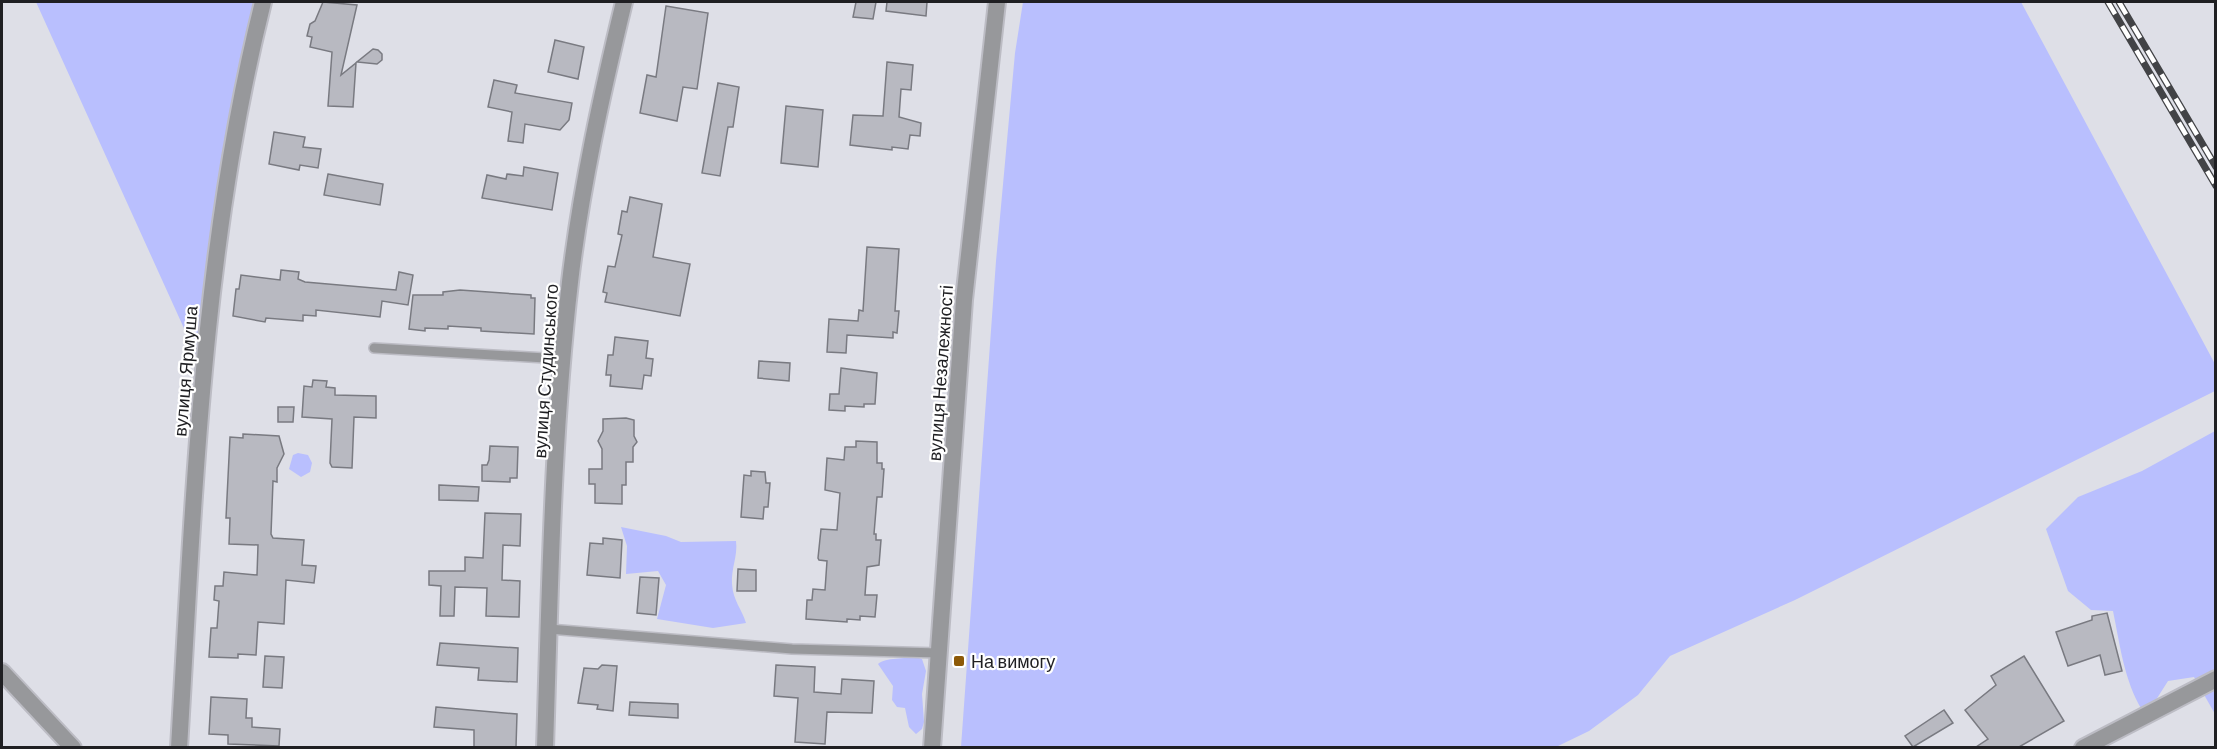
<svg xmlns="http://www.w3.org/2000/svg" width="2217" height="749" font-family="Barlow,sans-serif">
  <rect width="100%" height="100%" fill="#dedfe7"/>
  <!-- green -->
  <g fill="#b9bffe">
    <polygon points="36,2 260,2 222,155 204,354 197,357"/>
    <polygon points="1023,2 2021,2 2215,364 2215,391 1795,600 1670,656 1638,695 1589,731 1556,747 961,747 996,261 1015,53"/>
    <path d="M2215,431V714L2194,677L2168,681L2154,703L2142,710C2124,680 2120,645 2113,611L2091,610L2068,591L2046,529L2078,497L2142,471Z"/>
    <polygon points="298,453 308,455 312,463 310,472 301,477 289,469 293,455"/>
    <path d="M621,527L666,536L681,542L736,541C738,556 731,568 732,584C733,601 742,609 746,623L713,628L657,619L666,585L658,571L626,574L627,546Z"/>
    <path d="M916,657L922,659L926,671L922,694L924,722L922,729L916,734L909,727L905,708L897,707L892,700L893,686L878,664C886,657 905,659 916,657Z"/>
  </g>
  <!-- building -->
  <g fill="#b8b9c1" stroke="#797a81" stroke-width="1.5">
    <polygon points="323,2 357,5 341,75 356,63 353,107 328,106 332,52 310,47 312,37 307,36 310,24 315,21"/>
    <polygon points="856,2 876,2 873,19 853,17"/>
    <polygon points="887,2 927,2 926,16 886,11"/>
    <polygon points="666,6 708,13 697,89 683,87 677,121 640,113 647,75 656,77"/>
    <polygon points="555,40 584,47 578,79 548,72"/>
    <polygon points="373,49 378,50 382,54 382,60 377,64 357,62"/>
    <polygon points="887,62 913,65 911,90 901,89 899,117 921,123 920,136 910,135 908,149 892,147 892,150 850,145 853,115 883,116"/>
    <polygon points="494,80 517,85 515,93 572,103 569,120 560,130 525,124 523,143 508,141 512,112 488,107"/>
    <polygon points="718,83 739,87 733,127 728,127 720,176 702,173"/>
    <polygon points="786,106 823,110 818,167 781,163"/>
    <polygon points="274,132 305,137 303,147 321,149 318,168 300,165 299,170 269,164"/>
    <polygon points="524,167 558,173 552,210 482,198 487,175 506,179 507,174 523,176"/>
    <polygon points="328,174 383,184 380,205 324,195"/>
    <polygon points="630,197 662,204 653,257 690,264 680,316 605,302 607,293 603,292 608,266 615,267 622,235 618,234 622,211 627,212"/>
    <polygon points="867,247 899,249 895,311 899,311 897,333 893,332 893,338 847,335 846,353 827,352 829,319 858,321 859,310 863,311"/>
    <polygon points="281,270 299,272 298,279 305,282 396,290 399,272 413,275 408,305 382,301 380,317 316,310 316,316 303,315 303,321 266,318 265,322 233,316 236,289 239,289 241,275 280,280"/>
    <polygon points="460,290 531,295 531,298 535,298 534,334 481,331 481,328 448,326 448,329 425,328 425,331 409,329 413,295 443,295 443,292"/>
    <polygon points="615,337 648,341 646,358 653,359 651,376 644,375 642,389 610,386 611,375 606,375 608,355 613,355"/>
    <polygon points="759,361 790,363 789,381 758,378"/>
    <polygon points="841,368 877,373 875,404 864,404 864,407 845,406 845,411 829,410 830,394 839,394"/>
    <polygon points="313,380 327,381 326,387 335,388 335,395 376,396 376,418 354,417 352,468 332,467 330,463 332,419 302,417 304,386 312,387"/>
    <polygon points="278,407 294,407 293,422 278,422"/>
    <polygon points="626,418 634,420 634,436 637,442 633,447 633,462 626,462 626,485 622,485 622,504 595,503 595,484 589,484 589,469 602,469 602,449 598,441 603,431 603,419"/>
    <polygon points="243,434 279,436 284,454 277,468 277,482 273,481 271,534 273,538 304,540 302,565 316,566 314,583 286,580 284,624 258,622 256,655 238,654 238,658 209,657 211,628 217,628 219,601 214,600 215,586 223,586 224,572 257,575 258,545 229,544 230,518 226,518 230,437 243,438"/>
    <polygon points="856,441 877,442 877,463 882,463 882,469 884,469 882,497 877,497 874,534 876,534 876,540 881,540 879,565 867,567 865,595 877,595 875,617 860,616 860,620 847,619 847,622 806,619 807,600 812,600 813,589 825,590 827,561 819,560 818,558 821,529 837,530 840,493 825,490 827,458 844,460 845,447 856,447"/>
    <polygon points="490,446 518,447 517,478 510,478 510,482 482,481 482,465 487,465 489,460"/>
    <polygon points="751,471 765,472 766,483 770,483 768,507 764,507 763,519 741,517 744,475 751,476"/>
    <polygon points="439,485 479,487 478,501 439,500"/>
    <polygon points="485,513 521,514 520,546 503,545 502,580 520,581 519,617 486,616 487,588 455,587 454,616 440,616 441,586 429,585 429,571 465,571 465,557 483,558"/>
    <polygon points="603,538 622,540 620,578 587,575 590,543 603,544"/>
    <polygon points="738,569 756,570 756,591 737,591"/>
    <polygon points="640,577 659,578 656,615 637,613"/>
    <polygon points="2107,613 2122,671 2105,675 2100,655 2068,666 2056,632 2092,620 2092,616"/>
    <polygon points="440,643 518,648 517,682 478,680 479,668 437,665"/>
    <polygon points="265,656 284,657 282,688 263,687"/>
    <polygon points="2024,656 2064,721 2019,747 1976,747 1988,739 1965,710 1996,685 1991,676"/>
    <polygon points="602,665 617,666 613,711 597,709 598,705 578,703 584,668 598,669"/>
    <polygon points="776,665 815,667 814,692 841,694 842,679 874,681 872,713 827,712 825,744 795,742 798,698 774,696"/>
    <polygon points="211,697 247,699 246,718 252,718 252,727 280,729 279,746 228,744 228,735 209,734"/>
    <polygon points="630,702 678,704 678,718 629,715"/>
    <polygon points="436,707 517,714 516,747 474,747 474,730 434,727"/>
    <polygon points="1944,710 1953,723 1913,747 1905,736"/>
  </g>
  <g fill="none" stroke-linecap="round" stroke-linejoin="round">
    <defs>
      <g id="service">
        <polyline points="374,348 562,359"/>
        <polyline points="549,629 792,649 939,653"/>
      </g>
      <g id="minor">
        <polyline points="2,672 73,748"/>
        <path d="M179,748C194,497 202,246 263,2"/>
        <path d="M545,748C550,593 552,436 570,282C581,188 602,93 624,2"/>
        <polyline points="2083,748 2216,679"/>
      </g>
      <polyline id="tertiary" points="932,748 964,300 997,2"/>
    </defs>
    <!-- service casing -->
    <use href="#service" stroke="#bcbcc4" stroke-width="12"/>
    <!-- minor casing -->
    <use href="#minor" stroke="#bcbcc4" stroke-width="20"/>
    <!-- tertiary casing -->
    <use href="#tertiary" stroke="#bcbcc4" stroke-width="20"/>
    <!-- service -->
    <use href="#service" stroke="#97989b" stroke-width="9"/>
    <!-- minor -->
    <use href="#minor" stroke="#97989b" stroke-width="16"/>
    <!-- tertiary -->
    <use href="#tertiary" stroke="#97989b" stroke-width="16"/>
    <defs>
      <g id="rail">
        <polyline points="2108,2 2216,186"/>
        <polyline points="2119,2 2216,167"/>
      </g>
    </defs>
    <!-- rail casing -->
    <use href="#rail" stroke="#424346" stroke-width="7"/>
    <!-- rail -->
    <use href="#rail" stroke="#fff" stroke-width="4.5" stroke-dasharray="14" stroke-linecap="butt"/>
  </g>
  <!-- markers -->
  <rect fill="#8d5907" stroke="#fff" stroke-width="2" x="953" y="655" width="12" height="12" rx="3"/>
  <g text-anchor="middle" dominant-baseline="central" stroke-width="4.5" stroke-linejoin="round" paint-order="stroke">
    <!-- street labels -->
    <g font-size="18" fill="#1f1f22" stroke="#fff">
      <text transform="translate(185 371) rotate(-85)">вулиця Ярмуша</text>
      <text transform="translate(545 371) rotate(-86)">вулиця Студинського</text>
      <text transform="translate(940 373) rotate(-86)">вулиця Незалежності</text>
    </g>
    <!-- poi labels -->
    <g font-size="18" fill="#1f1f22" stroke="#fff" text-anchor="start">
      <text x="971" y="661">На вимогу</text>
    </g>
  </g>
  <!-- border -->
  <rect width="2217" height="749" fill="none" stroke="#1f1f22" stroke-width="6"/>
</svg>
